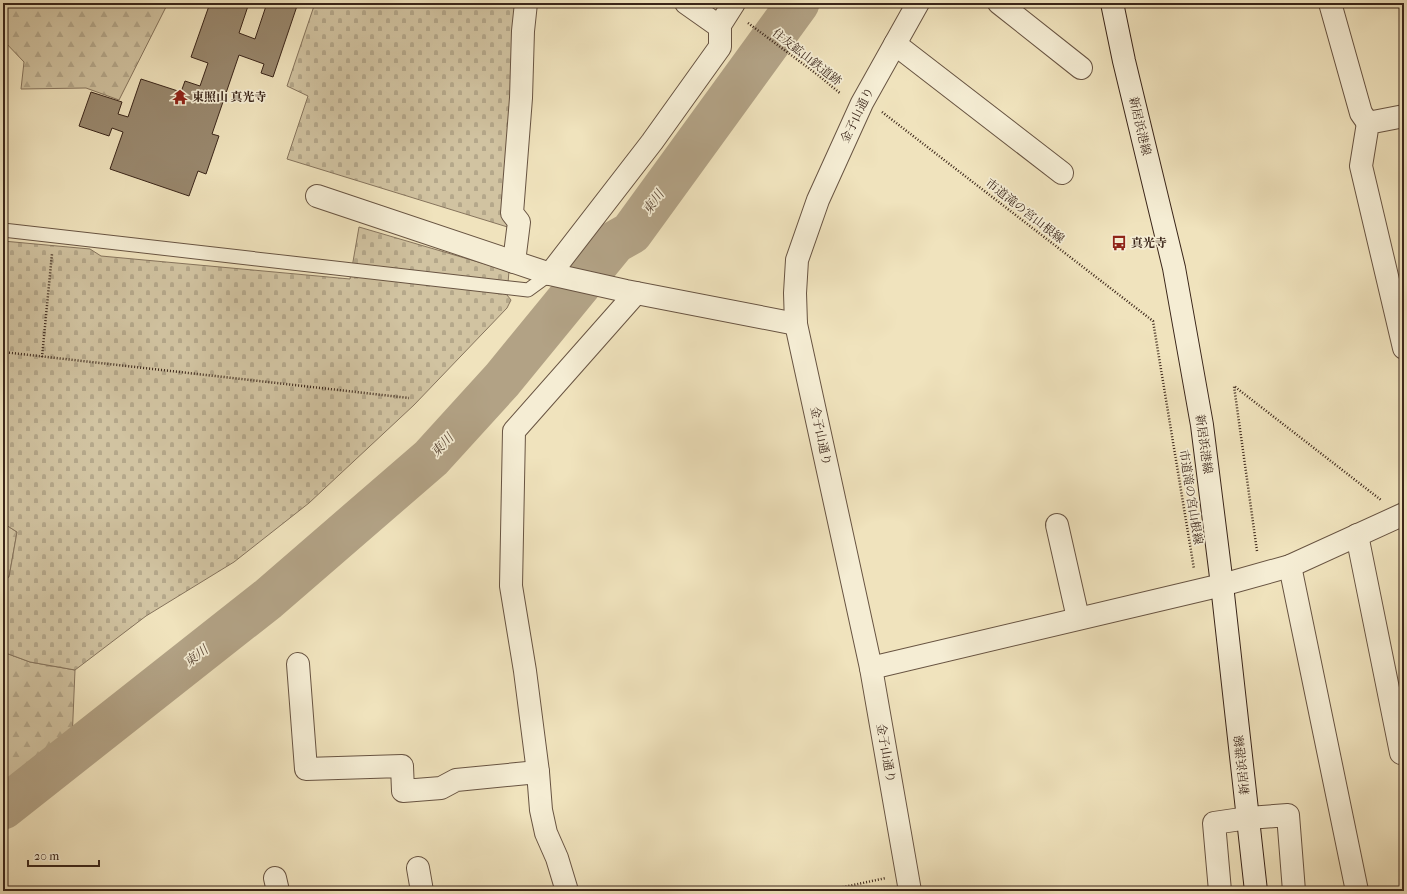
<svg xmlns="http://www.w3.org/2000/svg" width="1407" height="894" font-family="'IM FELL French Canon','Noto Serif JP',serif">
  <defs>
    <pattern id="forest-firs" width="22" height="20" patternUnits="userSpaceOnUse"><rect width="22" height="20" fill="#d1c3a1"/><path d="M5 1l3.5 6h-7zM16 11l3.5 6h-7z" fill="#b4a78a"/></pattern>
    <pattern id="cemetery-stones" width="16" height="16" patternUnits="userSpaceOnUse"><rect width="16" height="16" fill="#d1c3a1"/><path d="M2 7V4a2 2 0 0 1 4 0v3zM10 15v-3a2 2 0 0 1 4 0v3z" fill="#b4a78a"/></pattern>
  </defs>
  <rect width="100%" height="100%" fill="#f0e3bd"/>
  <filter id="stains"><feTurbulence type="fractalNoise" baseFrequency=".005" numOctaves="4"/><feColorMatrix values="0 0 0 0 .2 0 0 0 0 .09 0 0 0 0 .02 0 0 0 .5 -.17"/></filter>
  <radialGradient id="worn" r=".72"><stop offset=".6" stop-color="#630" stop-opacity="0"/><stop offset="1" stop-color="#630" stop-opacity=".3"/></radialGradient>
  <!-- forest -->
  <g fill="url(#forest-firs)" stroke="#86745d">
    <polygon points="3,3 168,3 119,100 86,88 21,89 24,62 3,40"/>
    <polygon points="3,523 17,532 9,577 3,581"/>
    <polygon points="3,652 30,662 75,670 72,741 3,792"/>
  </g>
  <!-- cemetery -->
  <g fill="url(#cemetery-stones)" stroke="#86745d">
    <polygon points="315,3 518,3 514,229 287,159 308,96 287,86"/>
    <polygon points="359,227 509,271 507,295 511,300 507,308 414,405 309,503 234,562 146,616 75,670 30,662 3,652 3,581 9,577 17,532 3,523 3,241 90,249 101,256 350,279"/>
  </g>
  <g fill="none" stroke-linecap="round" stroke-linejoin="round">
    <!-- river -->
    <polyline stroke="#b2a285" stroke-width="43" points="3,808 268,599 431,458 502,380 615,242 631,233 798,3"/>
  </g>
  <!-- building -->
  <polygon fill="#99886e" stroke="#3a2519" points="210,3 249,3 239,33 255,39 267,3 298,3 273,77 261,73 264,64 239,55 212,134 219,136 206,174 198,171 189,196 110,169 123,132 112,128 109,136 79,126 91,92 122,102 118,114 128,117 141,79 181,92 185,81 200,86 208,63 191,57"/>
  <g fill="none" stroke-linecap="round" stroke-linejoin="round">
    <defs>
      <polyline id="service" points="3,230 528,290 550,274"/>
      <g id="minor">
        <polyline points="686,3 720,27"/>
        <polyline points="999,3 1081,68"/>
        <polyline points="1330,3 1361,113 1368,123"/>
        <polyline points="895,44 1062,173"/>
        <polyline points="1404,116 1368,123 1361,166 1404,348"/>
        <polyline points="317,196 550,274 626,291 796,324"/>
        <polyline points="514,262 519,222 512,213 521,98 523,31 526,3"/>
        <polyline points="550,274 652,142 720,47 720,25 734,3"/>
        <polyline points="1057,525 1078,618"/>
        <polyline points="1357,535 1401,753"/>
        <polyline points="1290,566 1357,891"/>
        <polyline points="298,664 306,769 402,766 403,791 441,788 456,780 538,772"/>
        <polyline points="871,668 1222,585 1290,566 1404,514"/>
        <polyline points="418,868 422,891"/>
        <polyline points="275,878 278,891"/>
        <polyline points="567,891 557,858 546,833 541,810 538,772 525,671 511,586 514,431 636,293"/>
        <polyline points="1220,891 1214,823 1248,818 1288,815 1294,891"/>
      </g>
      <polyline id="tertiary" points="910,891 871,668 796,324 795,293 797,260 818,200 862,103 918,3"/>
      <polyline id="secondary" points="1112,3 1124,61 1174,268 1202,425 1222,585 1256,891"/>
    </defs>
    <!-- service casing -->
    <use href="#service" stroke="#685442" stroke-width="15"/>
    <!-- minor casing -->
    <use href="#minor" stroke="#685442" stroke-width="24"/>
    <!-- tertiary casing -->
    <use href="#tertiary" stroke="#685442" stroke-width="24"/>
    <!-- secondary casing -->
    <use href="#secondary" stroke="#3a2519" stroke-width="24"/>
    <!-- path -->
    <g stroke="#3a2519" stroke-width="2.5" stroke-dasharray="1 2" stroke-linecap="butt">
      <polyline points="748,23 818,75 841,94"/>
      <polyline points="882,112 1153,321 1194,569"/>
      <polyline points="3,352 409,398"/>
      <polyline points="42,357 52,254"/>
      <polyline points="1257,551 1234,386 1381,500"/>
      <polyline points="825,891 886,878"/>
    </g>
    <!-- service -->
    <use href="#service" stroke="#f5edd4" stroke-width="13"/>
    <!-- minor -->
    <use href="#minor" stroke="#f5edd4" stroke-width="22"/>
    <!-- tertiary -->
    <use href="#tertiary" stroke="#f5edd4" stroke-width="22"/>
    <!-- secondary -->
    <use href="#secondary" stroke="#f5edd4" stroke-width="22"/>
  </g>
  <!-- icons -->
  <defs>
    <symbol id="temple-bare" viewBox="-9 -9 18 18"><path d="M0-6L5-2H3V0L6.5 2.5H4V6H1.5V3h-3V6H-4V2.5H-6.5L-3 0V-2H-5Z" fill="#8f2418" stroke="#f5edd4" stroke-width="2.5" paint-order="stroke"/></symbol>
    <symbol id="bus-bare" viewBox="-9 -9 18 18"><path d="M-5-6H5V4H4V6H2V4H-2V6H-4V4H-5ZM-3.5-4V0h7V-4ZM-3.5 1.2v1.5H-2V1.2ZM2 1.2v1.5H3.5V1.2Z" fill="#8f2418" stroke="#f5edd4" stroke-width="2.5" paint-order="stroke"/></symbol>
  </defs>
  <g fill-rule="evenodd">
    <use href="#temple-bare" x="169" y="86" width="22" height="22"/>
    <use href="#bus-bare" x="1108" y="232" width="22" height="22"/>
  </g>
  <g text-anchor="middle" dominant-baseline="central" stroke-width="3.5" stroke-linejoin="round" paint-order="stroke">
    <!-- street labels -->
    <g font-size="12" fill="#3a2519" stroke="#f5edd4">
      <text transform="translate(807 57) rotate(38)">住友鉱山鉄道跡</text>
      <text transform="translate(857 115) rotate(-64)">金子山通り</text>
      <text transform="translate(1140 126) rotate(77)">新居浜港線</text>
      <text transform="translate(1025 211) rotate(38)">市道滝の宮山根線</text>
      <text transform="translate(821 436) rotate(78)">金子山通り</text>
      <text transform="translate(1204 444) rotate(82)">新居浜港線</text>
      <text transform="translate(1191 497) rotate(81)">市道滝の宮山根線</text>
      <text transform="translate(886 753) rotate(80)">金子山通り</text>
      <text transform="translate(1242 765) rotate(-96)">新居浜港線</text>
    </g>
    <!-- poi labels -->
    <g font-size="12" font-weight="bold" fill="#3a2519" stroke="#f5edd4" text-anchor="start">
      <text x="192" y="97">東照山 真光寺</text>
      <text x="1131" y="243">真光寺</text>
    </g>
    <!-- water labels -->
    <g font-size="13" font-style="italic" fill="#5e4a39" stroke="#f5edd4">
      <text transform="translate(653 202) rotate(-54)">東川</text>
      <text transform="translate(442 445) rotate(-47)">東川</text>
      <text transform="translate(196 656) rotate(-38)">東川</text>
    </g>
  </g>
  <!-- margin -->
  <rect width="1407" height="894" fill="none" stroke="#f0e3bd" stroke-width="16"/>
  <rect x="4" y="4" width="1399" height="886" fill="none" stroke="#3a2519" stroke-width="2"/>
  <rect x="8" y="8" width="1391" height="878" fill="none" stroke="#3a2519"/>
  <!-- scale -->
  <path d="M28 860v6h71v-6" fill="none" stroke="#3a2519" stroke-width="2"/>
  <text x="34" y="860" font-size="12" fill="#3a2519" stroke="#f5edd4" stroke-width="3" paint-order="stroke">20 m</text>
  <rect width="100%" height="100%" filter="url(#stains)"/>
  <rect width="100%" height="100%" fill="url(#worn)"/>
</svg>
